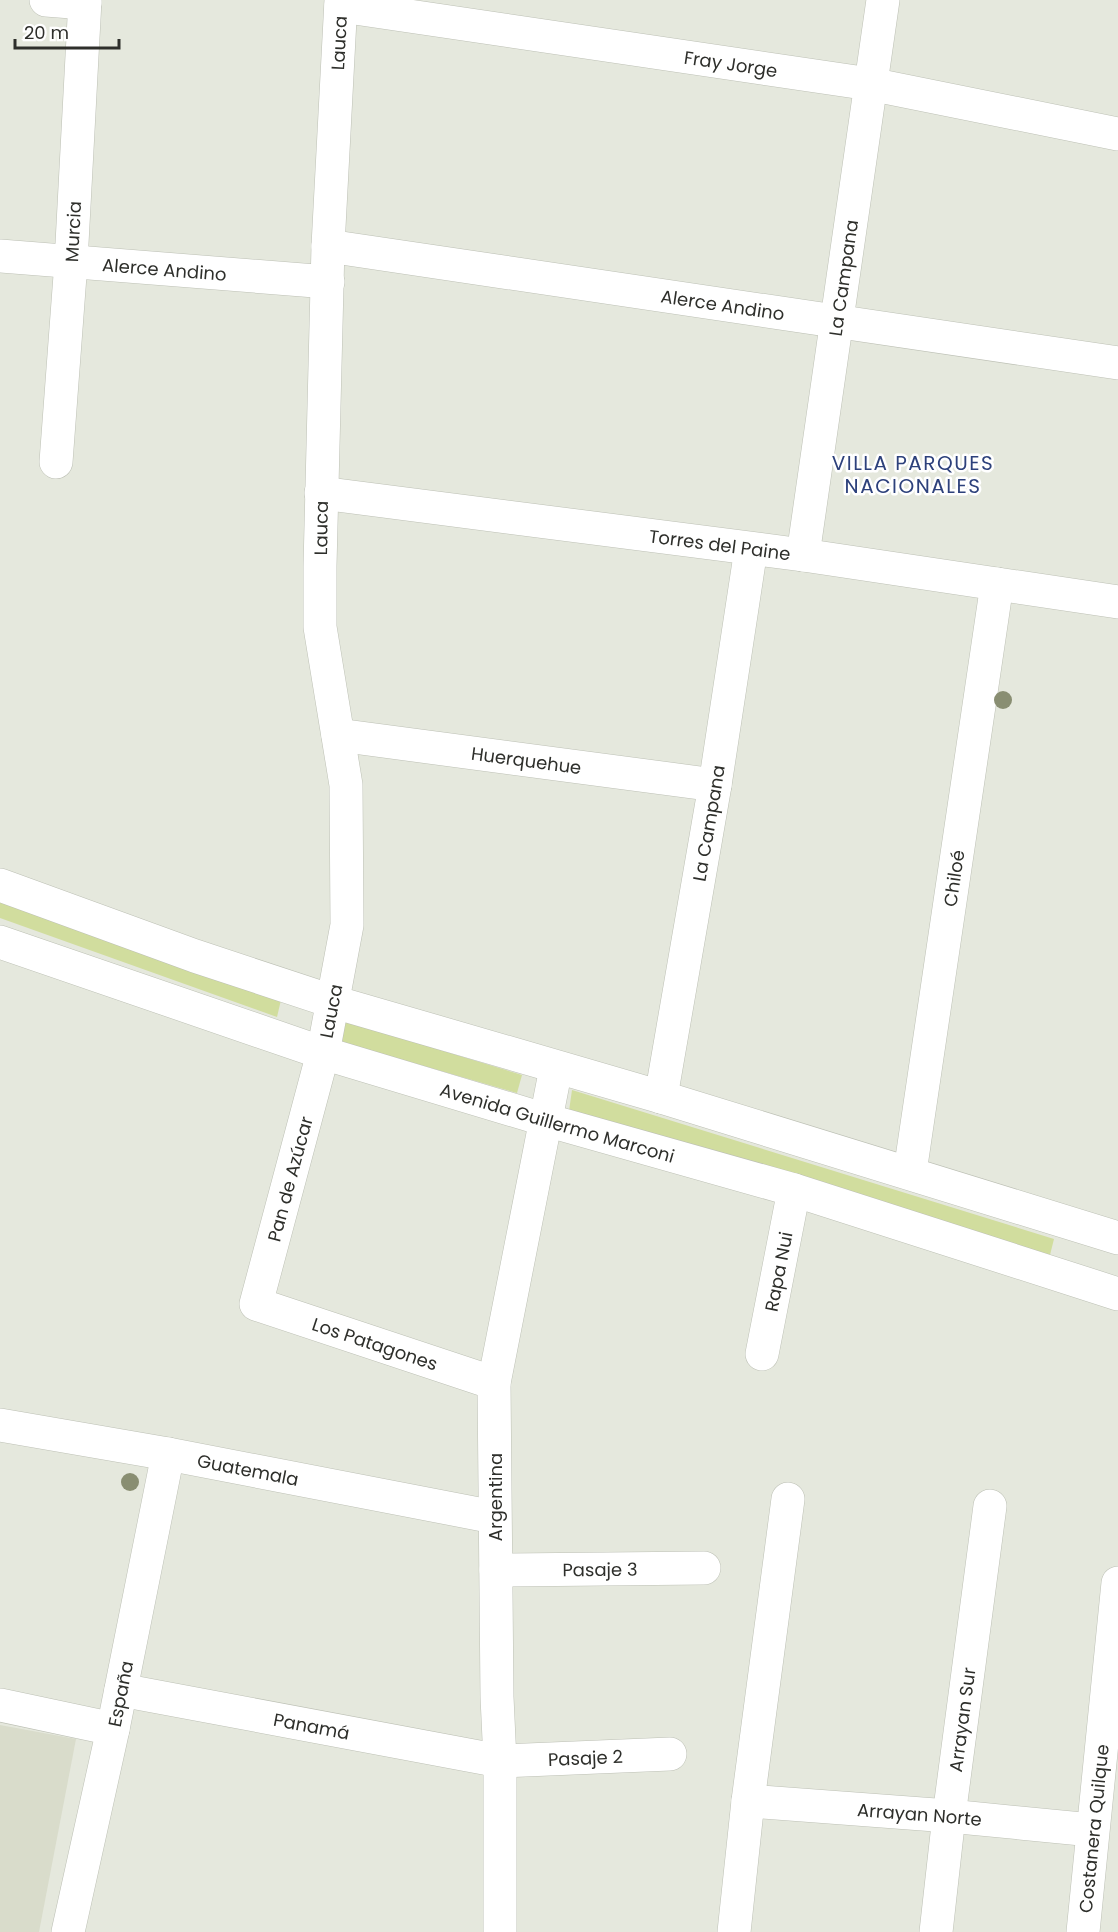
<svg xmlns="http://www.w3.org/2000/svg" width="1118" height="1932" font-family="Poppins,sans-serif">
  <rect width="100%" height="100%" fill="#e5e8dd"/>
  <!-- built -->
  <polygon fill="#d9dccb" points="0,1725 76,1739 39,1932 0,1932"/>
  <!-- green -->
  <g fill="#d1dd9e">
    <polygon points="0,901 281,1000 277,1017 0,918"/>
    <polygon points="345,1021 522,1075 517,1093 338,1041"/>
    <polygon points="572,1090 1054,1239 1049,1259 569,1111"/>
  </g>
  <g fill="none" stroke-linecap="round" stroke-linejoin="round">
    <defs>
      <g id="minor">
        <polyline points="46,0 85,3"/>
        <path id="s1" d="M341,0L328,246L320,566V627L346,785L347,925L323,1053L256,1304L494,1383"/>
        <path id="s2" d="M341,6L870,84L1118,134"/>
        <path id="s3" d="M328,246L1118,363"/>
        <path id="s4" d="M0,256L328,282"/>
        <path id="s5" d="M56,462L71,262L85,0"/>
        <path id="s6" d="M321,493L803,555L1118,602"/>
        <path id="s7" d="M803,555L883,0"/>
        <path id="s8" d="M338,735L715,785"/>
        <path id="s9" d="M661,1097L715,785L751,549"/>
        <path id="s10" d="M910,1172L997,584"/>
        <path id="s11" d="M762,1354L794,1190"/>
        <path id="s12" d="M0,1425L168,1454L494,1517"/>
        <path id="s13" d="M496,1570L704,1568"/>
        <path id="s14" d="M121,1690L500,1761L670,1754"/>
        <polyline points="0,1705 113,1729"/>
        <path id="s15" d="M748,1801L949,1816L1092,1830"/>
        <path id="s16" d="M68,1932L113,1729L168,1454"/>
        <polyline points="500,1932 500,1761 497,1697 494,1383 556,1068"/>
        <polyline points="734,1932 748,1801 788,1499"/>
        <path id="s17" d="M936,1932L949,1816L990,1506"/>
      </g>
      <g id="major">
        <polyline points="0,885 195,956 334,1002 661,1097 1118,1238"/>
        <path id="s18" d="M0,942L323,1053L546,1120L794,1190L1118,1294"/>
        <path id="s19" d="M1083,1932L1118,1583"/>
      </g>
    </defs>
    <!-- minor casing -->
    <use href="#minor" stroke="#bdc0b5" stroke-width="34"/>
    <!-- major casing -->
    <use href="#major" stroke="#bdc0b5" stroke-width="34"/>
    <!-- minor -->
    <use href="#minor" stroke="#fff" stroke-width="33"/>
    <!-- major -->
    <use href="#major" stroke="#fff" stroke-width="33"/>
  </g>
  <!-- trees -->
  <g fill="#898e72">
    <circle cx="1003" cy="700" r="9"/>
    <circle cx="130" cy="1482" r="9"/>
  </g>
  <g text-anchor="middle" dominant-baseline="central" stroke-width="5" stroke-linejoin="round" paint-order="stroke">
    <!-- street labels -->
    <g font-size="18" fill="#2e2f2b" stroke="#fff">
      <text transform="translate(339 43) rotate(-87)">Lauca</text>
      <text stroke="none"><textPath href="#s2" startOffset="394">Fray Jorge</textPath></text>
      <text stroke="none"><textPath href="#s5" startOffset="231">Murcia</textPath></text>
      <text stroke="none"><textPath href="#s4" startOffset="165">Alerce Andino</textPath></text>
      <text stroke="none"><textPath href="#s7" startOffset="280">La Campana</textPath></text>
      <text stroke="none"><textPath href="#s3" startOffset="399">Alerce Andino</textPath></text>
      <text transform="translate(321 528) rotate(-89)">Lauca</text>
      <text stroke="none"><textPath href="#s6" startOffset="402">Torres del Paine</textPath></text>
      <text stroke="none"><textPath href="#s8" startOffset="190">Huerquehue</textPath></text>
      <text stroke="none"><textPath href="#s9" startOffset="278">La Campana</textPath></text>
      <text stroke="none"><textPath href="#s10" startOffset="297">Chiloé</textPath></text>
      <text transform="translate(331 1011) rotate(-79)">Lauca</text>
      <text stroke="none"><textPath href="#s18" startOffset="586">Avenida Guillermo Marconi</textPath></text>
      <text transform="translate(290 1179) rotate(-75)">Pan de Azúcar</text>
      <text stroke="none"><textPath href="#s11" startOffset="84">Rapa Nui</textPath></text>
      <text stroke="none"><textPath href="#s1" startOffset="1443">Los Patagones</textPath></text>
      <text stroke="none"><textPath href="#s12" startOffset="252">Guatemala</textPath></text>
      <text transform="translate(495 1497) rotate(-90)">Argentina</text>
      <text stroke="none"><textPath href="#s13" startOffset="104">Pasaje 3</textPath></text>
      <text stroke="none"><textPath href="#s16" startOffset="244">España</textPath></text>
      <text stroke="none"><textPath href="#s17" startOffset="214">Arrayan Sur</textPath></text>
      <text stroke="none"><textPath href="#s14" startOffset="194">Panamá</textPath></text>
      <text stroke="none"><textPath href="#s14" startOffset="471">Pasaje 2</textPath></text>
      <text stroke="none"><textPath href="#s15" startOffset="172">Arrayan Norte</textPath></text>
      <text stroke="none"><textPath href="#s19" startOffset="104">Costanera Quilque</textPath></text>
    </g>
    <!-- neighbourhood labels -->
    <g font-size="20" letter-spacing="1.5" fill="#2d417b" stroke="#fff">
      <text x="913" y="463">VILLA PARQUES<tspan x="913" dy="23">NACIONALES</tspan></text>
    </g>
  </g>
  <!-- scale -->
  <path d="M15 39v9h104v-9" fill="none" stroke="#2e2f2b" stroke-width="3"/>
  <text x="24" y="39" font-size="18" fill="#2e2f2b" stroke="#ffffff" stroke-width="4.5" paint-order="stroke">20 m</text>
</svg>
